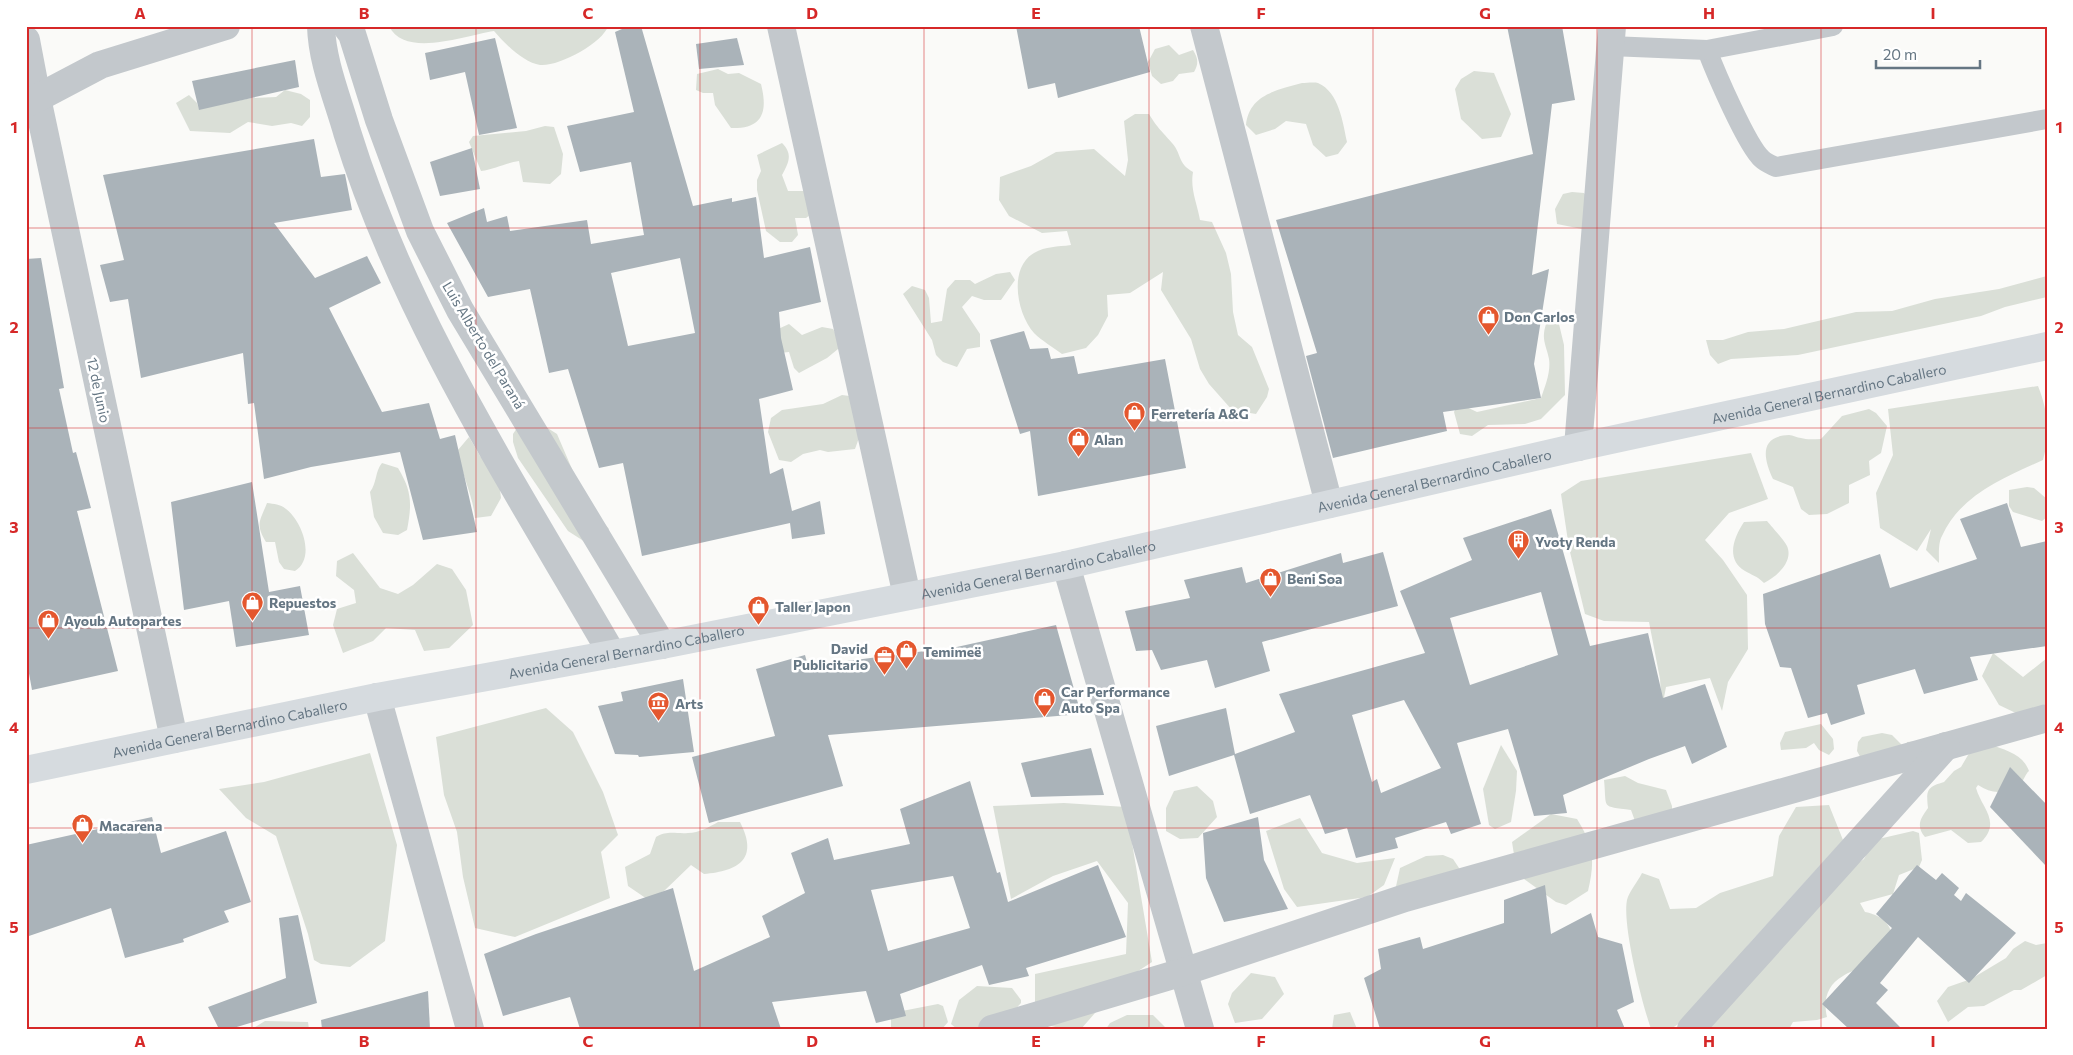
<svg xmlns="http://www.w3.org/2000/svg" width="2073" height="1055" font-family="Commissioner,sans-serif">
  <rect width="100%" height="100%" fill="#fafaf8"/>
  <!-- green -->
  <g fill="#dadfd7">
    <path d="M389,26H608C603,43 558,67 540,65C524,63 504,43 494,31C466,35 405,59 389,26Z"/>
    <path d="M1169,45L1179,55L1193,50C1198,58 1199,64 1194,72L1179,74L1173,81L1161,84L1152,76L1148,62L1155,49Z"/>
    <path d="M718,69L728,74L739,73L761,84C768,112 763,129 731,128L715,105L713,93H703L696,90L697,74Z"/>
    <polygon points="1474,71 1494,73 1511,114 1501,137 1482,139 1461,119 1455,89 1461,79"/>
    <path d="M1302,83C1306,83 1314,82 1318,83C1339,92 1343,123 1347,142L1338,154L1326,157L1313,145L1306,124L1286,121L1275,129L1256,135L1246,125C1249,95 1276,90 1302,83Z"/>
    <polygon points="285,90 301,94 310,100 310,117 302,126 291,123 272,126 248,122 230,133 190,131 176,103 189,95 197,103 199,109 251,98 276,97"/>
    <path d="M1135,114H1149C1158,129 1162,131 1172,143C1182,154 1177,163 1193,172C1190,189 1197,203 1200,220L1212,222L1226,253L1231,274L1233,312L1238,335L1252,347L1269,389L1267,397L1256,414L1232,410L1209,384L1200,369L1191,339L1161,290L1163,272L1130,293L1107,295L1108,316L1098,335L1086,348L1062,354C1053,347 1042,341 1034,333C1017,314 1008,268 1034,253C1046,246 1057,247 1071,245L1067,231L1042,233L1009,216L999,200L1000,177L1031,166L1056,152L1094,149L1125,176L1128,160L1124,121Z"/>
    <path d="M545,126L554,127L563,154L561,174L550,184L523,182L519,161C505,163 495,169 481,171L469,142L473,136L526,131Z"/>
    <path d="M782,143C793,154 789,162 782,175L788,191H812L814,212L806,218H795L798,235L792,242H780L766,231L757,190V180L761,171L757,155Z"/>
    <polygon points="1572,192 1584,193 1589,199 1587,224 1582,229 1557,224 1555,209 1563,194"/>
    <polygon points="1010,272 1015,280 1001,300 984,300 972,296 962,307 980,334 980,347 967,349 957,367 943,362 936,355 932,340 903,294 912,286 925,290 929,298 931,323 942,321 947,289 955,280 970,280 975,284 996,274"/>
    <polygon points="2047,276 2047,297 2005,307 1981,316 1798,355 1731,359 1718,364 1710,355 1706,340 1723,340 1748,332 1784,329 1856,312 1892,311 1935,299 1999,289"/>
    <polygon points="789,324 802,335 822,327 833,329 839,340 838,349 827,358 799,373 794,368 789,352 780,353 776,330"/>
    <path d="M1546,324H1559L1564,345L1565,395L1541,419L1525,424L1488,425L1472,436L1460,434L1454,412L1458,403L1477,412L1541,398C1545,386 1551,372 1549,359C1546,344 1541,340 1546,324Z"/>
    <path d="M2038,386C2048,410 2050,435 2043,460C2005,477 1960,495 1942,536C1938,543 1939,555 1939,563L1926,550L1931,529L1917,551L1880,528L1876,493L1893,455L1888,409Z"/>
    <polygon points="842,395 857,397 860,435 855,449 828,452 820,450 803,454 791,462 779,460 768,432 771,418 782,410 823,404"/>
    <path d="M1869,409L1876,413L1887,426L1881,453L1869,461L1870,475L1849,485V503L1827,514L1809,515L1801,509L1793,487L1773,479C1764,460 1758,436 1789,435C1793,435 1797,438 1801,438C1807,440 1814,439 1821,439L1842,416Z"/>
    <polygon points="538,422 557,434 578,483 591,507 609,529 605,542 593,547 568,531 518,458 513,442 513,434 519,425"/>
    <path d="M469,437L480,456L498,473L501,498L491,516L475,518C473,495 461,474 458,450Z"/>
    <polygon points="1751,453 1768,499 1729,513 1705,540 1723,560 1747,595 1748,649 1728,682 1722,711 1710,678 1666,687 1662,708 1660,679 1649,622 1604,621 1585,614 1569,548 1561,494 1581,481"/>
    <path d="M382,463L398,468C412,491 412,504 407,530L398,535L383,533L374,517L370,492C377,483 375,471 382,463Z"/>
    <polygon points="2027,487 2034,488 2047,499 2047,517 2042,521 2013,512 2009,506 2009,490"/>
    <path d="M267,503C274,504 280,504 286,509C302,521 316,558 295,571L284,569L279,562L275,542H266C255,524 260,521 267,503Z"/>
    <path d="M1767,521C1772,527 1784,540 1787,546C1794,562 1776,577 1764,583C1756,575 1753,576 1745,571C1725,559 1734,537 1744,522Z"/>
    <polygon points="353,553 380,588 398,594 413,585 437,564 452,569 466,590 473,625 449,648 424,651 415,630 386,628 373,641 343,653 333,625 337,609 356,603 354,590 336,576 337,561"/>
    <polygon points="1993,653 2023,677 2047,658 2047,703 2022,716 1999,705 1982,676"/>
    <polygon points="546,708 573,732 603,792 618,835 601,852 610,898 515,937 475,928 463,877 457,832 444,795 436,737"/>
    <polygon points="1821,724 1833,739 1834,749 1829,755 1819,750 1814,743 1806,748 1781,750 1780,743 1785,732"/>
    <polygon points="1882,733 1892,735 1906,749 1907,742 1920,741 1946,746 1863,762 1857,751 1858,742 1862,737"/>
    <path d="M1989,744C2005,750 2023,754 2029,771C2025,774 2024,781 2020,784C2005,794 1993,795 1978,785L1976,788C1981,807 2002,822 1981,842L1968,843L1951,830L1925,837C1916,826 1920,819 1928,808C1926,790 1927,787 1944,782L1954,771L1961,767L1974,745Z"/>
    <polygon points="1501,745 1517,771 1516,791 1511,822 1495,829 1489,825 1483,789"/>
    <polygon points="370,753 397,845 385,941 350,967 321,964 314,960 308,934 276,836 246,818 219,789 264,782"/>
    <path d="M1625,776L1638,783L1666,790L1672,806V814L1635,821L1631,810C1600,806 1607,809 1604,780Z"/>
    <polygon points="1197,786 1213,801 1217,817 1198,838 1180,839 1166,831 1166,808 1174,791"/>
    <polygon points="1064,803 1126,807 1152,962 1123,981 1081,1029 1064,1029 1035,1022 1035,974 1126,954 1128,903 1097,861 1053,876 1011,899 993,806"/>
    <path d="M1829,805L1843,840L1748,945L1727,979L1690,1016L1671,1029H1651C1642,1003 1622,925 1627,900C1629,892 1638,881 1642,873L1659,879L1670,909L1696,908L1720,893L1773,876L1779,836L1796,807Z"/>
    <path d="M1551,814L1577,819C1594,846 1595,861 1588,891L1566,905L1556,902L1517,874L1512,842Z"/>
    <polygon points="1300,818 1322,853 1357,863 1395,858 1384,885 1367,897 1297,907 1284,889 1266,831"/>
    <path d="M718,822H740C759,859 739,871 704,874L691,865L664,891L647,899L628,886L625,867L650,854L656,837C668,830 675,834 688,833C699,833 709,827 718,822Z"/>
    <path d="M1913,831L1919,833L1922,860L1919,867L1899,875L1893,894L1860,903L1865,912C1880,915 1890,922 1893,938C1882,947 1872,958 1861,967C1855,971 1848,972 1843,976C1827,985 1823,1000 1827,1017L1817,1020L1793,1022L1789,1029H1692L1833,881L1864,859L1874,840Z"/>
    <polygon points="1443,855 1453,859 1463,874 1395,891 1400,868 1426,856"/>
    <polygon points="2025,941 2036,945 2047,943 2047,975 2021,990 2014,990 1984,1006 1968,1007 1948,1022 1937,1001 1948,987 1971,979 2006,958 2013,949"/>
    <polygon points="1251,973 1275,977 1284,994 1262,1019 1235,1023 1228,1004 1232,993"/>
    <polygon points="977,986 1012,988 1021,1000 1021,1003 997,1029 957,1029 951,1024 959,1000"/>
    <polygon points="938,1004 943,1006 948,1022 942,1029 891,1029 891,1017 902,1011"/>
    <polygon points="1350,1012 1357,1029 1332,1029 1334,1015"/>
    <polygon points="1127,1015 1153,1015 1167,1029 1106,1029 1110,1023"/>
    <polygon points="265,1021 308,1022 309,1029 252,1029"/>
  </g>
  <!-- building -->
  <g fill="#aab3b9" fill-rule="evenodd">
    <path d="M629,26H641L693,206L732,198V202L756,197L764,258L810,247L821,302L779,312L781,338L793,390L759,399L770,474L783,468L792,511L820,501L825,534L792,539L790,523L642,556L623,463L599,468L568,369L549,373L530,289L488,297L447,223L484,208L487,222L507,216L510,231L587,220L591,244L644,235L631,162L580,172L567,126L634,112L615,32ZM680,258L695,333L628,346L611,273Z"/>
    <polygon points="1016,26 1139,26 1150,72 1058,98 1055,83 1028,89"/>
    <polygon points="1507,26 1562,26 1575,100 1552,104 1532,275 1549,269 1534,364 1541,398 1443,412 1447,431 1333,458 1306,356 1317,353 1276,220 1533,154"/>
    <polygon points="495,38 517,128 479,135 465,72 430,80 425,53"/>
    <polygon points="737,38 744,65 699,69 696,44"/>
    <polygon points="295,60 299,87 199,110 192,81"/>
    <polygon points="314,139 321,177 345,174 352,210 274,223 315,278 367,256 381,283 329,308 382,412 429,403 440,439 455,435 477,532 423,540 400,452 311,467 264,479 254,403 248,404 243,353 141,378 128,299 110,302 100,265 124,260 103,175"/>
    <polygon points="472,148 480,189 440,196 430,162"/>
    <polygon points="41,258 64,388 59,389 73,453 76,452 91,508 77,511 118,671 32,690 26,657 26,259"/>
    <polygon points="1024,331 1030,349 1048,348 1051,359 1074,356 1078,374 1165,359 1186,468 1038,496 1030,431 1020,434 990,340"/>
    <polygon points="252,482 269,592 300,586 309,635 236,647 229,601 184,610 171,502"/>
    <polygon points="2007,503 2021,547 2047,541 2047,646 1970,657 1978,680 1924,694 1915,669 1857,685 1865,714 1831,725 1827,713 1808,718 1791,668 1780,667 1765,624 1763,594 1880,554 1890,588 1977,559 1960,519"/>
    <path d="M1551,509L1590,646L1648,633L1663,698L1705,684L1727,747L1692,764L1685,746L1649,759L1563,795L1567,813L1534,816L1508,729L1457,743L1481,824L1451,834L1446,822L1395,838L1398,848L1356,858L1347,828L1325,834L1310,795L1250,814L1234,755L1169,776L1156,726L1226,708L1235,754L1295,732L1279,694L1425,653L1400,591L1472,560L1463,538ZM1541,592L1558,655L1470,685L1450,618ZM1404,700L1441,768L1381,793L1377,779L1372,782L1352,715Z"/>
    <polygon points="1383,552 1398,606 1262,642 1270,671 1215,688 1207,660 1161,670 1152,650 1136,651 1125,611 1190,598 1184,580 1242,567 1246,583 1341,553 1343,563"/>
    <polygon points="1056,625 1081,714 828,735 843,786 709,823 692,757 775,736 756,669 805,655 808,666 933,650 934,652"/>
    <polygon points="683,679 694,752 639,757 638,755 615,754 598,706 623,701 621,692"/>
    <polygon points="1091,748 1104,795 1031,797 1021,763"/>
    <polygon points="2010,767 2047,805 2047,867 1990,807"/>
    <path d="M970,781L997,873L1000,872L1008,902L1098,865L1126,937L1026,968L1029,976L989,985L982,965L900,994L906,1016L876,1023L866,991L772,1002L781,1029H580L570,997L503,1016L484,954L536,934L673,888L694,971L770,937L762,916L805,893L791,853L828,838L834,860L910,844L900,809ZM953,876L970,928L888,951L871,890Z"/>
    <polygon points="152,817 161,853 226,831 251,902 224,911 229,922 183,939 184,942 125,958 111,908 26,937 26,845"/>
    <polygon points="1258,817 1264,860 1288,909 1224,922 1206,878 1203,833"/>
    <polygon points="1917,865 1936,880 1942,873 1959,888 1954,895 1961,901 1966,893 2016,933 1969,983 1918,937 1880,983 1888,990 1876,1003 1902,1029 1849,1029 1822,1004 1892,928 1876,914"/>
    <polygon points="1545,885 1551,934 1591,913 1598,937 1622,944 1634,1002 1617,1010 1625,1029 1380,1029 1364,978 1381,969 1378,949 1420,937 1423,949 1504,923 1504,900"/>
    <polygon points="298,915 317,1003 230,1029 219,1029 208,1007 286,978 279,918"/>
    <polygon points="428,991 430,1029 322,1029 321,1020"/>
  </g>
  <g fill="none" stroke-linecap="round" stroke-linejoin="round">
    <!-- lane -->
    <g stroke="#c3c8cc" stroke-width="20">
      <path d="M1610,46L1707,50C1715,71 1747,146 1762,159C1766,163 1772,165 1776,167L2047,119"/>
      <polyline points="1707,50 1833,26"/>
    </g>
    <!-- street -->
    <g stroke="#c3c8cc" stroke-width="28">
      <path d="M321,26C322,62 337,97 347,132C405,319 515,486 612,654"/>
      <polyline points="346,26 352,34 379,120 420,231 460,310 662,645"/>
      <polyline points="781,26 907,596"/>
      <polyline points="1204,26 1329,504"/>
      <polyline points="26,40 37,98 174,739"/>
      <polyline points="26,104 100,65 226,26"/>
      <polyline points="1578,447 1612,26"/>
      <polyline points="1066,565 1200,1029"/>
      <polyline points="377,697 470,1029"/>
      <polyline points="992,1029 1183,972 1405,898 2047,718"/>
      <polyline points="1691,1029 1946,746"/>
    </g>
    <!-- primary -->
    <path stroke="#d6dbdf" stroke-width="28" id="s1" d="M26,770L377,697L662,645L1066,565L1578,447L2047,346"/>
  </g>
  <!-- grid -->
  <path fill="none" stroke="#d62828" stroke-width="1" stroke-opacity="0.55" d="M252,26V1029M476,26V1029M700,26V1029M924,26V1029M1149,26V1029M1373,26V1029M1597,26V1029M1821,26V1029M26,228H2047M26,428H2047M26,628H2047M26,828H2047"/>
  <!-- icons -->
  <defs>
    <symbol id="shop-pin" viewBox="-11 -11 22 30"><path d="M0 17L-7.5 6A9.5 9.5 0 1 1 7.5 6Z" fill="#e4572e" stroke="#fff"/><path d="M-5-2.5h2.3a2.7 3.5 0 0 1 5.4 0H5L5.5 6h-11ZM-1.5-2.5h3a1.5 2.3 0 0 0-3 0Z" fill="#fff"/></symbol>
    <symbol id="building-pin" viewBox="-11 -11 22 30"><path d="M0 17L-7.5 6A9.5 9.5 0 1 1 7.5 6Z" fill="#e4572e" stroke="#fff"/><path d="M-4-6H4V6H1V3H-1V6H-4ZM-2.5-4.3h1.7v1.8h-1.7ZM.8-4.3h1.7v1.8H.8ZM-2.5-1h1.7V.8h-1.7ZM.8-1h1.7V.8H.8Z" fill="#fff"/></symbol>
    <symbol id="office-pin" viewBox="-11 -11 22 30"><path d="M0 17L-7.5 6A9.5 9.5 0 1 1 7.5 6Z" fill="#e4572e" stroke="#fff"/><path d="M-6-3h4V-5.5h4V-3h4V5H-6ZM-1-4.5V-3h2v-1.5ZM-6 0V1H6V0Z" fill="#fff"/></symbol>
    <symbol id="museum-pin" viewBox="-11 -11 22 30"><path d="M0 17L-7.5 6A9.5 9.5 0 1 1 7.5 6Z" fill="#e4572e" stroke="#fff"/><path d="M0-6L6-3V-2H-6V-3ZM-5-1h2V3h-2ZM-1-1h2V3h-2ZM3-1h2V3H3ZM-6 4H6V6H-6Z" fill="#fff"/></symbol>
  </defs>
  <g fill-rule="evenodd">
    <use href="#shop-pin" x="1476" y="304" width="25" height="34"/>
    <use href="#shop-pin" x="1122" y="400" width="25" height="34"/>
    <use href="#shop-pin" x="1066" y="426" width="25" height="34"/>
    <use href="#building-pin" x="1506" y="528" width="25" height="34"/>
    <use href="#shop-pin" x="1258" y="566" width="25" height="34"/>
    <use href="#shop-pin" x="240" y="590" width="25" height="34"/>
    <use href="#shop-pin" x="746" y="594" width="25" height="34"/>
    <use href="#shop-pin" x="36" y="608" width="25" height="34"/>
    <use href="#shop-pin" x="894" y="638" width="25" height="34"/>
    <use href="#office-pin" x="872" y="644" width="25" height="34"/>
    <use href="#shop-pin" x="1032" y="686" width="25" height="34"/>
    <use href="#museum-pin" x="646" y="690" width="25" height="34"/>
    <use href="#shop-pin" x="70" y="812" width="25" height="34"/>
  </g>
  <g text-anchor="middle" dominant-baseline="central" stroke-width="5" stroke-linejoin="round" paint-order="stroke">
    <!-- poi labels -->
    <g font-size="14" font-weight="bold" fill="#657683" stroke="#fff" text-anchor="start">
      <text x="1504" y="316">Don Carlos</text>
      <text x="1151" y="413">Ferretería A&amp;G</text>
      <text x="1094" y="439">Alan</text>
      <text x="1535" y="541">Yvoty Renda</text>
      <text x="1287" y="578">Beni Soa</text>
      <text x="269" y="602">Repuestos</text>
      <text x="775" y="606">Taller Japon</text>
      <text x="64" y="620">Ayoub Autopartes</text>
      <text x="868" y="648" text-anchor="end">David<tspan x="868" dy="16">Publicitario</tspan></text>
      <text x="923" y="651">Temimeë</text>
      <text x="1061" y="691">Car Performance<tspan x="1061" dy="16">Auto Spa</tspan></text>
      <text x="675" y="703">Arts</text>
      <text x="99" y="825">Macarena</text>
    </g>
    <!-- street labels -->
    <g font-size="14" fill="#657683" stroke="#fff">
      <text transform="translate(484 345) rotate(59)">Luis Alberto del Paraná</text>
      <text transform="translate(99 390) rotate(78)">12 de Junio</text>
      <text stroke="none"><textPath href="#s1" startOffset="1842">Avenida General Bernardino Caballero</textPath></text>
      <text stroke="none"><textPath href="#s1" startOffset="1438">Avenida General Bernardino Caballero</textPath></text>
      <text stroke="none"><textPath href="#s1" startOffset="1032">Avenida General Bernardino Caballero</textPath></text>
      <text stroke="none"><textPath href="#s1" startOffset="612">Avenida General Bernardino Caballero</textPath></text>
      <text stroke="none"><textPath href="#s1" startOffset="208">Avenida General Bernardino Caballero</textPath></text>
    </g>
  </g>
  <!-- border -->
  <rect width="2073" height="1055" fill="none" stroke="#ffffff" stroke-width="55"/>
  <!-- scale -->
  <path d="M1876 60v8h104v-8" fill="none" stroke="#657683" stroke-width="2.5"/>
  <text x="1883" y="60" font-size="15" fill="#657683" stroke="#ffffff" stroke-width="4" paint-order="stroke">20 m</text>
  <rect x="28" y="28" width="2018" height="1000" fill="none" stroke="#d62828" stroke-width="2"/>
  <g font-size="16" text-anchor="middle" font-weight="bold" fill="#d62828">
    <text x="140" y="19">A</text>
    <text x="364" y="19">B</text>
    <text x="588" y="19">C</text>
    <text x="812" y="19">D</text>
    <text x="1036" y="19">E</text>
    <text x="1261" y="19">F</text>
    <text x="1485" y="19">G</text>
    <text x="1709" y="19">H</text>
    <text x="1933" y="19">I</text>
    <text x="14" y="133">1</text>
    <text x="2059" y="133">1</text>
    <text x="14" y="333">2</text>
    <text x="2059" y="333">2</text>
    <text x="14" y="533">3</text>
    <text x="2059" y="533">3</text>
    <text x="14" y="733">4</text>
    <text x="2059" y="733">4</text>
    <text x="14" y="933">5</text>
    <text x="2059" y="933">5</text>
    <text x="140" y="1047">A</text>
    <text x="364" y="1047">B</text>
    <text x="588" y="1047">C</text>
    <text x="812" y="1047">D</text>
    <text x="1036" y="1047">E</text>
    <text x="1261" y="1047">F</text>
    <text x="1485" y="1047">G</text>
    <text x="1709" y="1047">H</text>
    <text x="1933" y="1047">I</text>
  </g>
</svg>
